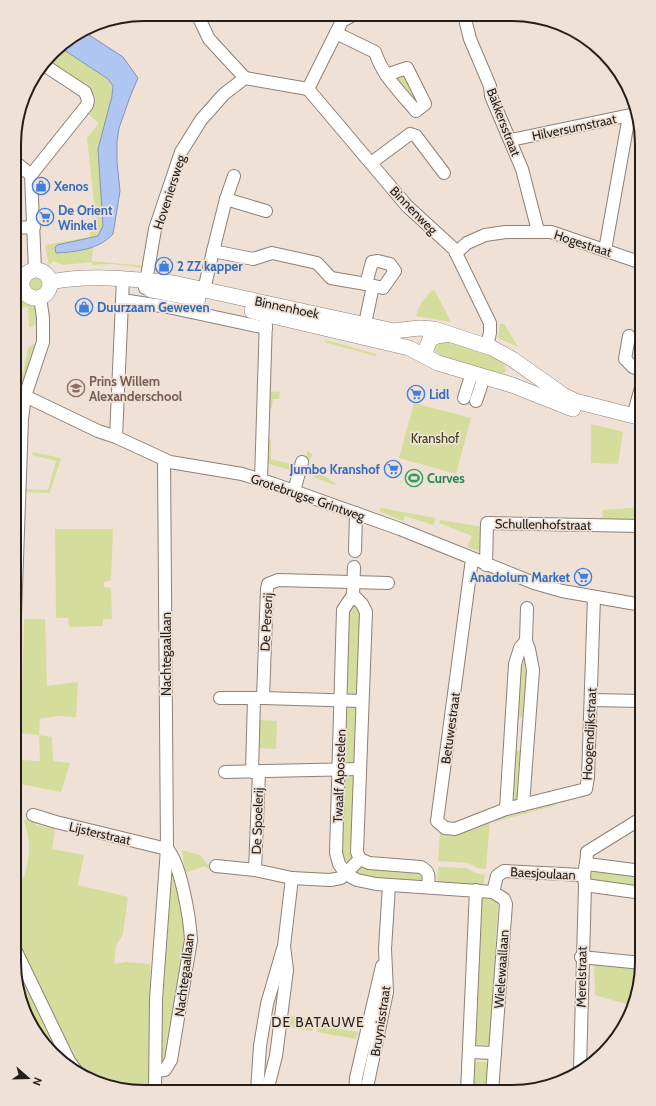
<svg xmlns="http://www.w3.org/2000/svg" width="656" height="1106" font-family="Cabin,sans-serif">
  <rect width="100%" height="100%" fill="#efe1d6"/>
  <!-- green -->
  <g fill="#d5dd9c">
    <polygon points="58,46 108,79 112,83 113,90 98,149 103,230 99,236 94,237 57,245 70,252 93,246 92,261 145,266 144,268 112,264 92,265 92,262 63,265 53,261 49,266 45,245 90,237 90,230 97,229 87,138 99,123 87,113 95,103 96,98 91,90 45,63"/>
    <polygon points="403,72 419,102 418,104 394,80 396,74"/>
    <circle cx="36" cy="284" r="6"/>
    <path d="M434,289L451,322L416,316C419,304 425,297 434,289Z"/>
    <polygon points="15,302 24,302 34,306 37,313 36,324 29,328 28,307 15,308"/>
    <polygon points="500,324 504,324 518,347 498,338"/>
    <polygon points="326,340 376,354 376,356 324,342"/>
    <polygon points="449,341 472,345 503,362 506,371 500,376 442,358 434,350 439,342"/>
    <polygon points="34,344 37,345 25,381 16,380 23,374 28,348"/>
    <polygon points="266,391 280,392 279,399 273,399 272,408 266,408"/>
    <polygon points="414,403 471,418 456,474 399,458"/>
    <polygon points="591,424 623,432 618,464 591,463"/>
    <polygon points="265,439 271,439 271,459 298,466 297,472 265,463"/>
    <polygon points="307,451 313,454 307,464 336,484 334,485 314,477 315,474 304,470"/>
    <polygon points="33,452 61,458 50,493 24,492 25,489 48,490 56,461 32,455"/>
    <polygon points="642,507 642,522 602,521 603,510"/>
    <polygon points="381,508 436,518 433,525 405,516 403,521 379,511"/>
    <polygon points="440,520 484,527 483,552 467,547 472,536 439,523"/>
    <polygon points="55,529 113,529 111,580 104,582 104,587 111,588 112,619 103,619 103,626 69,627 68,618 56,618"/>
    <polygon points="354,602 361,611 358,696 345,696 348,612"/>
    <polygon points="24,619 45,619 47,686 78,682 76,717 56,716 40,719 39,735 21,733"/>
    <polygon points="523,648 529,671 524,717 515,718"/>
    <polygon points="345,707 358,707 357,763 343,763"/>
    <polygon points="260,720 277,721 276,749 259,748"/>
    <polygon points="39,735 52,737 53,761 70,763 61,792 20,784 22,760 40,761"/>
    <polygon points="513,750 524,750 520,801 510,804"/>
    <polygon points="343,774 356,774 355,858 343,863"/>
    <polygon points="555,801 557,805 494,822 493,818"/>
    <path d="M32,818L36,825L55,829L52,849L84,855L78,885L128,897L123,934L116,946L114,964L126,962L150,964L152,1091H127L82,1072L73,1060L14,938V879L17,884L21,882C30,868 32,835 23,820Z"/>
    <polygon points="490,820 486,869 477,868 468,863 438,861 440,830"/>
    <polygon points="182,850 200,855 214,872 204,866 185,873"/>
    <polygon points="360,865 418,871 424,876 422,884 355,876"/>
    <polygon points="438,867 466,868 476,873 485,875 483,886 443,884 437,880"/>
    <polygon points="596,869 642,875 642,891 596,883 591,879 590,875"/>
    <polygon points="174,873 188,936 167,1064 159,1067 158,996 170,875"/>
    <polygon points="481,898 495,899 498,901 490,1045 472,1044"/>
    <polygon points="14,955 65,1065 24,1012"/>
    <polygon points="594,960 642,967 633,1006 595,995"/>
    <polygon points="291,1016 314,1020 312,1031 289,1027"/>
    <polygon points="319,1021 329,1022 328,1027 358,1032 356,1039 317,1032"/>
    <polygon points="474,1062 489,1062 487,1092 471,1092"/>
  </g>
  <!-- water -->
  <path fill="#afc6f2" stroke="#8594b2" d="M83,31L123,57L138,78L130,97L119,128L117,141V162L120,191L113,234C100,249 76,252 56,253L55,248L57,245L98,236L103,226L98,149L112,96L113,86L108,79L58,46Z"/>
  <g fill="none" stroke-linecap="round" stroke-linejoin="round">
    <defs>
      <g id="minor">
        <polyline points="197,14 209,39 245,78"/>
        <polyline points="464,15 470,39 490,86 491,96 522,169 538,231"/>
        <path d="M336,33L375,52C383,76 399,91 416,111L425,104L407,68L386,75"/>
        <polyline points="308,89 407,206 454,249 490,323 490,333 487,346"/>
        <polyline points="308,89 342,21 353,15"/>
        <polyline points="511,140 635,114"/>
        <polyline points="15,162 31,175"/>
        <polyline points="371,163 410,134 416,136 444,173"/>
        <polyline points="31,175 87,105 88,100 85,92 44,65"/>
        <polyline points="31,175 35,270"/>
        <polyline points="226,199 266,211"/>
        <polyline points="15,228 34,227"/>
        <polyline points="605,250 629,116"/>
        <polyline points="213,251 226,199 234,176"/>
        <polyline points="456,253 467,243 485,235 506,232 551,232 642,263"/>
        <polygon points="378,261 390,264 395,271 383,288 366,284 372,262"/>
        <polyline points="123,279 116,437 170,462 242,474 274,484 400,529 534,583 562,591 642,605"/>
        <polyline points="145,288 155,229 181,152 201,120 224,94 245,78 308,89"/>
        <polyline points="204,290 213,251 253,259 272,253 317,263 331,278 366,284"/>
        <polyline points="122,300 168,307 266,328"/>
        <polyline points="363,333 373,286"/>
        <polyline points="629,336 625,359 633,367 642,370"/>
        <polyline points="25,396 98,431 116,437"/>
        <polyline points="464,398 472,373"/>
        <polyline points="476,401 484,377"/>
        <polyline points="633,416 642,384"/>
        <polyline points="261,480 266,319"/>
        <polyline points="294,491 302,462"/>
        <polyline points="355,551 356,513"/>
        <polyline points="472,559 437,821 445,828 455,829 506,809 586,789 588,778 594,597"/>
        <polyline points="486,565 487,523 642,526"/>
        <polyline points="354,567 353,595 343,610 336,853 339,864 346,874 357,880 376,884 493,892 504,899 506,904 492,1092"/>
        <path d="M353,595L362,604L366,612L357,852L360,859L369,863L421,867C430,872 429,876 428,886"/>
        <polyline points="14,643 22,419 25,396 43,342 43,318 40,297"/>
        <polyline points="220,698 262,698"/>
        <polyline points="591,700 642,701"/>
        <polyline points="361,701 263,698 267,589 268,584 278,580 388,583"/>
        <polyline points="225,772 359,769"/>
        <polyline points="252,772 254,698"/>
        <polyline points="523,805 533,670 529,649 526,641 527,608"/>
        <polyline points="506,809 515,664 520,648 526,641"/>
        <polyline points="33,815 56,822 167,849"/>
        <polyline points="587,864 642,871"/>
        <polyline points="216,866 255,870 292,878 330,880 341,878 360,859"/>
        <polyline points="255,870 259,772"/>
        <polyline points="585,885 642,893"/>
        <polyline points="493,892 497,876 504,871 582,875"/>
        <polyline points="14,947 69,1061 75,1069"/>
        <polyline points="581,957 642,963"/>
        <polyline points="469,1052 495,1053"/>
        <path d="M580,1068L585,885C582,872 587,866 587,852L642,818"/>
        <path d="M156,1071L165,1070L171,1060L191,940C190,920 181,863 167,849"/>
        <polyline points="155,1091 156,999 167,849 164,460"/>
        <polyline points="257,1091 260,1046 267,1004 283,949"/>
        <polyline points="267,1091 276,1056 287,970 284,946 292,878"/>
        <polyline points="355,1092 356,1078 382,966"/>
        <polyline points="366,1092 387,992 385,949 389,885"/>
        <polyline points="467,1092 476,890"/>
      </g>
      <g id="major">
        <circle cx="36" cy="284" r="14"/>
        <path d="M50,282C91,274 133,279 173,283L394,331L419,328L434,329L492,348L512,359L563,395L575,401L642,418"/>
        <polyline points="151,290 198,299"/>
        <polyline points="252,311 409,348 438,363 512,385 573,409"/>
        <polyline points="424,355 430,339 437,336 449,334"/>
      </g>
    </defs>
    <!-- minor casing -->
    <use href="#minor" stroke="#8d8177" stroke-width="14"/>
    <!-- major casing -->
    <use href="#major" stroke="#8d8177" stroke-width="16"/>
    <!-- minor -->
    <use href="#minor" stroke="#fff" stroke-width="12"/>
    <!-- major -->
    <use href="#major" stroke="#fff" stroke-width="15"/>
  </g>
  <!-- icons -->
  <defs>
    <symbol id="shop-ring" viewBox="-11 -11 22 22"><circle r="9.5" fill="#efe1d6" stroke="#3f7fe0" stroke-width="1.5"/><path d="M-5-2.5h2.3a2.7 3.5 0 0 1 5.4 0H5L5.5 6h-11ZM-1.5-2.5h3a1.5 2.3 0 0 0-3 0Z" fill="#3f7fe0"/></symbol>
    <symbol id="supermarket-ring" viewBox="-11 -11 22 22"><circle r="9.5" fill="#efe1d6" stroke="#3f7fe0" stroke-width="1.5"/><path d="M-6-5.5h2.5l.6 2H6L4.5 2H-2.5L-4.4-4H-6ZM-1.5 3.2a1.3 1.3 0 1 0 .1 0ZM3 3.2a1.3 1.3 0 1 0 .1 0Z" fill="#3f7fe0"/></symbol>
    <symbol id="school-ring" viewBox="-11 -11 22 22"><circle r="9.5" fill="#efe1d6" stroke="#8d6e63" stroke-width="1.5"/><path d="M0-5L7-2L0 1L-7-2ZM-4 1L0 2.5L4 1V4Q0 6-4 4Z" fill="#8d6e63"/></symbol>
    <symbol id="stadium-ring" viewBox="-11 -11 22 22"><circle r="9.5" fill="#efe1d6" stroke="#2e9e5b" stroke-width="1.5"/><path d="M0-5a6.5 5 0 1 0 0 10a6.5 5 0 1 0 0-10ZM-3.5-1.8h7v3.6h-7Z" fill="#2e9e5b"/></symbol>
  </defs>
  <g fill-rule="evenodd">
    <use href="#shop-ring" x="31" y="176" width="20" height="20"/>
    <use href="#supermarket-ring" x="35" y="207" width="20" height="20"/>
    <use href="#shop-ring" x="154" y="256" width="20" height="20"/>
    <use href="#shop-ring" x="74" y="297" width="20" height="20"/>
    <use href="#school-ring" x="66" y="378" width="20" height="20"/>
    <use href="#supermarket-ring" x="406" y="384" width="20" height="20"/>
    <use href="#supermarket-ring" x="383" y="459" width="20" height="20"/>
    <use href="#stadium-ring" x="404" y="468" width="20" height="20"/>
    <use href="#supermarket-ring" x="573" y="567" width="20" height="20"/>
  </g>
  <g text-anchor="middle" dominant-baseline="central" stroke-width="3.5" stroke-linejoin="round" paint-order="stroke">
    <!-- street labels -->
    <g font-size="13" fill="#241f1b" stroke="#efe1d6">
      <text transform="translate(504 122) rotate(69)">Bakkersstraat</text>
      <text transform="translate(574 127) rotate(-12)">Hilversumstraat</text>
      <text transform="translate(169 192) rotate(-72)">Hoveniersweg</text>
      <text transform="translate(414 210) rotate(46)">Binnenweg</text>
      <text transform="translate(583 243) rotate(18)">Hogestraat</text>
      <text transform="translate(287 307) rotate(12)">Binnenhoek</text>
      <text transform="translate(308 497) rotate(19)">Grotebrugse Grintweg</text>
      <text transform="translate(543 524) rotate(1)">Schullenhofstraat</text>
      <text transform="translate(266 622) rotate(-87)">De Perserij</text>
      <text transform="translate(166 654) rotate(-90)">Nachtegaallaan</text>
      <text transform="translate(450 728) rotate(-82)">Betuwestraat</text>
      <text transform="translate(589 734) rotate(-87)">Hoogendijkstraat</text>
      <text transform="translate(339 776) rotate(-88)">Twaalf Apostelen</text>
      <text transform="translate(257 821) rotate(-88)">De Spoelerij</text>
      <text transform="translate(100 833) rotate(13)">Lijsterstraat</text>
      <text transform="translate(543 873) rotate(3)">Baesjoulaan</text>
      <text transform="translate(501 969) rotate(-86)">Wielewaallaan</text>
      <text transform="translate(184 975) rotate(-83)">Nachtegaallaan</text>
      <text transform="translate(581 977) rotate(-89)">Merelstraat</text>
      <text transform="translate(380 1021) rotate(-81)">Bruynisstraat</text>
    </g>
    <!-- shop labels -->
    <g font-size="13" font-weight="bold" fill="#366cbe" stroke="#efe1d6" text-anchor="start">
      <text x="54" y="186">Xenos</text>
      <text x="58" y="210">De Orient<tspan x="58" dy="15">Winkel</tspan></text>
      <text x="177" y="266">2 ZZ kapper</text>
      <text x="97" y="307">Duurzaam Geweven</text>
      <text x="429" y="394">Lidl</text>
      <text x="380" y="469" text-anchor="end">Jumbo Kranshof</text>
      <text x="570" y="577" text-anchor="end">Anadolum Market</text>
    </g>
    <!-- education labels -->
    <g font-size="13" font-weight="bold" fill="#785e54" stroke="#efe1d6" text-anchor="start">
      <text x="89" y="381">Prins Willem<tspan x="89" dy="15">Alexanderschool</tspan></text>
    </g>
    <!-- park labels -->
    <g font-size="13" fill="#373b15" stroke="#efe1d6">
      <text x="435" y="438">Kranshof</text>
    </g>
    <!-- leisure labels -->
    <g font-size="13" font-weight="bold" fill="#27864d" stroke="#efe1d6" text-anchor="start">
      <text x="427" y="478">Curves</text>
    </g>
    <!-- neighbourhood labels -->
    <g font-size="14" letter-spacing="1" fill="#241f1b" stroke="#efe1d6">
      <text x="318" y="1022">DE BATAUWE</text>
    </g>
  </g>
  <!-- crop -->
  <path d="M0 0H656V1106H0ZM144 21H512A123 123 0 0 1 635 144V962A123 123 0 0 1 512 1085H144A123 123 0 0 1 21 962V144A123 123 0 0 1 144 21Z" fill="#efe1d6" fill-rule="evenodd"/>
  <path fill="none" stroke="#241f1b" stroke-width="2" d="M144 21H512A123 123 0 0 1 635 144V962A123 123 0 0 1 512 1085H144A123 123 0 0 1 21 962V144A123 123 0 0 1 144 21Z"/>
  <!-- north arrow -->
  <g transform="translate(28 1078) rotate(110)" stroke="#efe1d6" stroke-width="3" paint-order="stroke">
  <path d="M0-3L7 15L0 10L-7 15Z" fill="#241f1b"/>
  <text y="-6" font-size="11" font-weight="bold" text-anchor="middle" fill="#241f1b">N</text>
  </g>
</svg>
